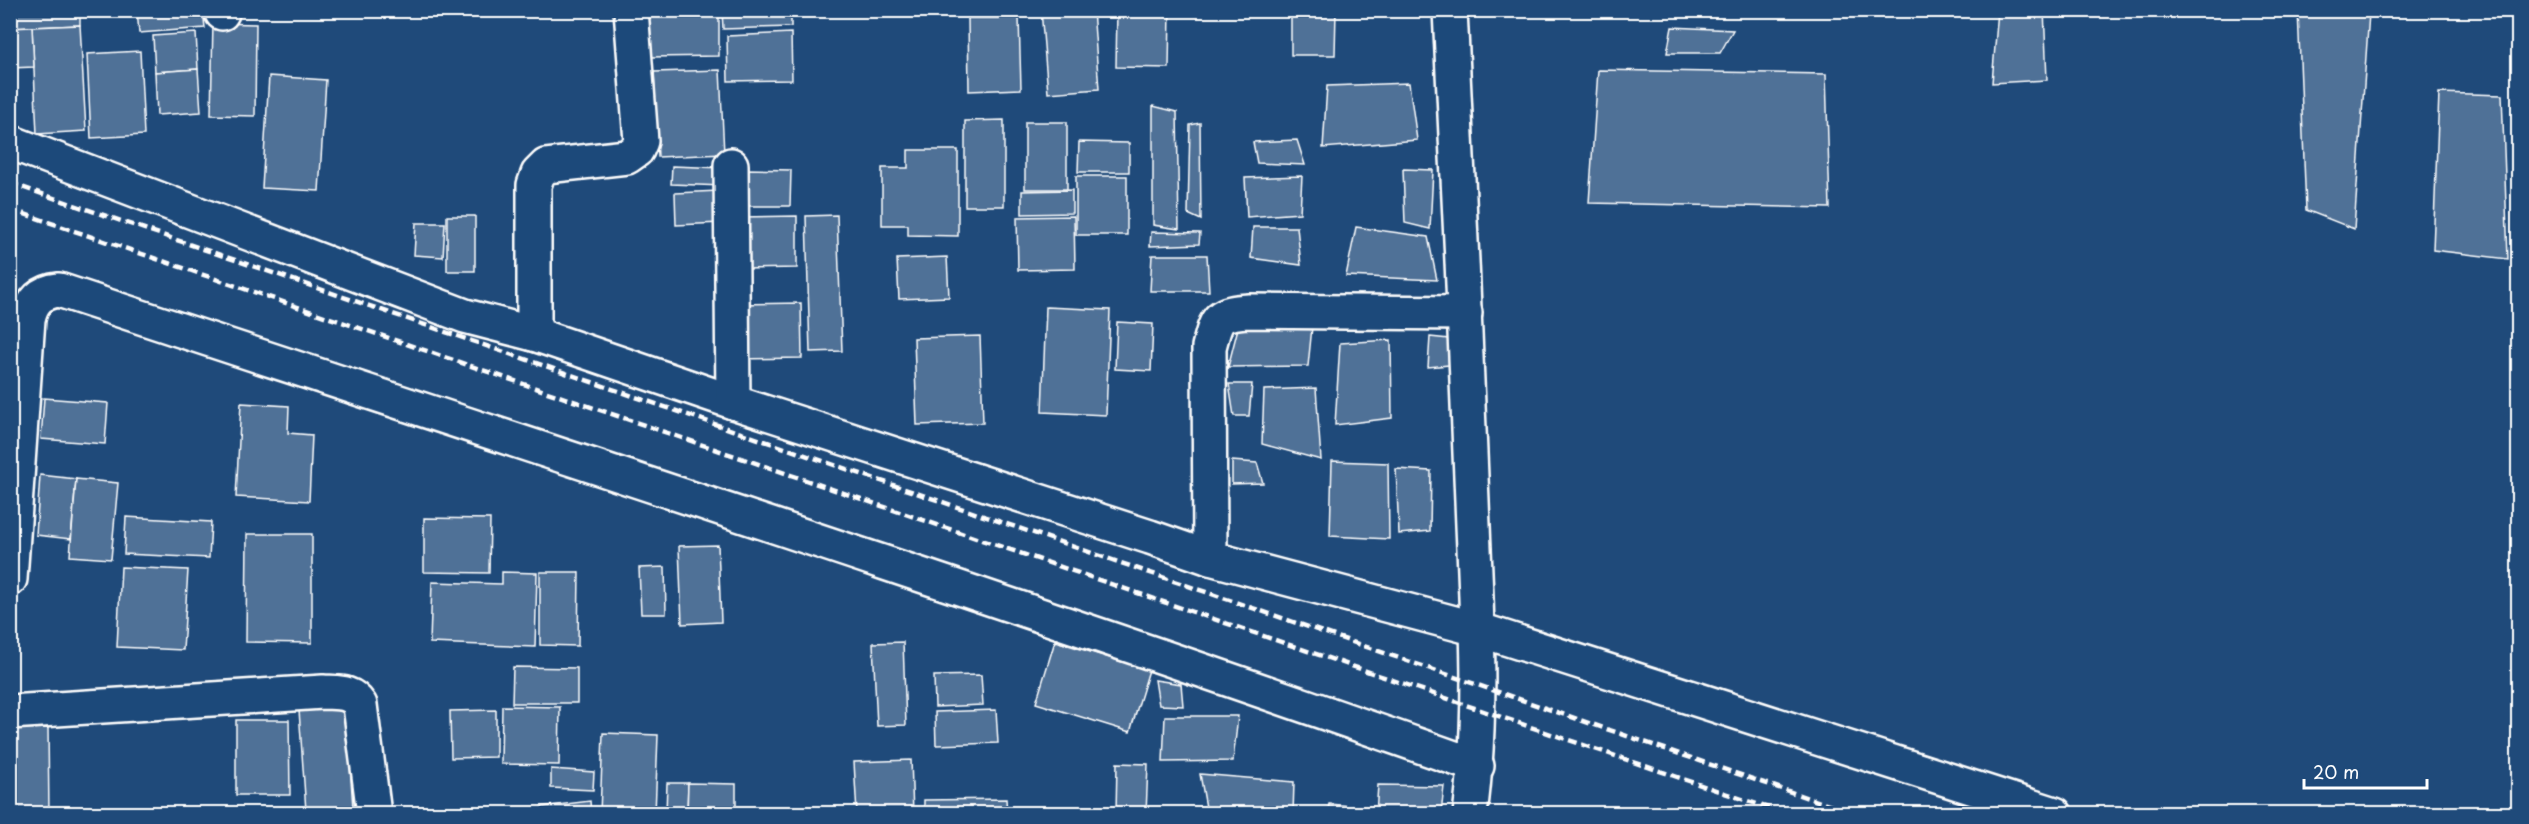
<svg xmlns="http://www.w3.org/2000/svg" width="2529" height="824" font-family="'Playpen Sans',sans-serif">
  <rect width="100%" height="100%" fill="#1f4a7a"/>
  <filter id="ink" filterUnits="userSpaceOnUse"><feTurbulence type="fractalNoise" baseFrequency=".0167" numOctaves="2"/><feDisplacementMap in="SourceGraphic" scale="12" xChannelSelector="R" yChannelSelector="G"/><feConvolveMatrix kernelMatrix="1 2 1 2 8 2 1 2 1" color-interpolation-filters="sRGB"/></filter>
  <g filter="url(#ink)">
    <!-- building -->
    <g fill="#507197" stroke="#fff" stroke-width="1.5">
      <polygon points="10,10 80,10 80,25 10,28"/>
      <polygon points="137,10 203,10 205,28 139,33"/>
      <polygon points="649,10 719,10 719,56 650,57"/>
      <polygon points="722,10 791,10 791,27 723,29"/>
      <rect x="848" y="10" width="106" height="5"/>
      <polygon points="1041,10 1093,10 1099,89 1048,93"/>
      <polygon points="1117,10 1170,10 1169,68 1116,67"/>
      <polygon points="1291,10 1336,10 1335,55 1291,55"/>
      <polygon points="1998,10 2044,10 2047,80 1992,83"/>
      <polygon points="2298,10 2369,13 2354,229 2306,210"/>
      <polygon points="968,18 1019,18 1021,89 969,91"/>
      <polygon points="213,23 256,24 255,116 211,115"/>
      <polygon points="80,25 86,131 37,134 32,27"/>
      <polygon points="32,27 34,67 10,68 10,28"/>
      <polygon points="1672,27 1733,30 1720,53 1667,53"/>
      <polygon points="196,33 198,69 155,72 153,36"/>
      <polygon points="791,33 792,80 728,81 727,36"/>
      <polygon points="140,51 144,135 91,138 87,54"/>
      <polygon points="198,69 201,112 157,115 155,72"/>
      <polygon points="720,70 724,154 658,157 654,72"/>
      <polygon points="1598,70 1826,74 1830,208 1589,203"/>
      <polygon points="269,76 326,80 319,191 262,188"/>
      <polygon points="1409,83 1417,140 1323,148 1327,86"/>
      <polygon points="2439,93 2502,95 2508,259 2433,250"/>
      <polygon points="1153,106 1177,112 1179,229 1153,225"/>
      <polygon points="1004,120 1004,206 965,206 965,121"/>
      <rect x="1025" y="122" width="42" height="67"/>
      <polygon points="1200,123 1201,220 1188,214 1190,125"/>
      <polygon points="1297,140 1305,165 1257,163 1253,142"/>
      <polygon points="1079,142 1129,143 1129,172 1078,172"/>
      <polygon points="908,150 958,150 958,236 908,235 908,225 882,225 882,168 908,168"/>
      <polygon points="672,166 724,168 724,186 671,184"/>
      <polygon points="745,169 791,170 790,206 744,206"/>
      <polygon points="1403,169 1433,170 1430,229 1405,223"/>
      <rect x="1076" y="176" width="51" height="59"/>
      <polygon points="1302,176 1300,213 1247,217 1245,178"/>
      <polygon points="1072,190 1072,213 1022,214 1022,191"/>
      <polygon points="719,191 721,223 676,225 675,193"/>
      <polygon points="837,215 842,351 810,352 806,216"/>
      <rect x="447" y="216" width="28" height="55"/>
      <polygon points="797,216 797,268 743,269 741,217"/>
      <polygon points="1074,216 1075,269 1018,270 1017,217"/>
      <polygon points="416,223 445,223 443,257 414,255"/>
      <polygon points="1253,227 1297,227 1301,265 1251,258"/>
      <polygon points="1356,227 1428,237 1437,280 1346,276"/>
      <polygon points="1151,232 1200,233 1199,244 1150,246"/>
      <polygon points="1152,255 1207,255 1209,291 1150,291"/>
      <polygon points="947,257 949,297 899,299 897,259"/>
      <polygon points="801,303 802,358 736,359 736,304"/>
      <polygon points="1046,307 1110,310 1106,415 1042,412"/>
      <polygon points="1117,322 1153,324 1151,371 1115,369"/>
      <polygon points="1312,327 1308,366 1228,367 1238,328"/>
      <polygon points="980,336 983,423 917,425 914,338"/>
      <polygon points="1430,337 1449,339 1449,365 1428,367"/>
      <polygon points="1391,340 1392,418 1335,425 1340,343"/>
      <polygon points="1229,384 1252,384 1249,416 1234,416"/>
      <polygon points="1316,388 1321,460 1262,444 1264,390"/>
      <polygon points="44,398 108,403 105,444 41,439"/>
      <polygon points="241,403 289,406 288,433 312,435 309,501 236,497"/>
      <polygon points="1232,461 1257,463 1263,483 1232,484"/>
      <polygon points="1332,461 1388,463 1389,539 1330,536"/>
      <polygon points="1396,469 1431,471 1430,531 1399,534"/>
      <polygon points="40,475 76,479 71,539 36,535"/>
      <polygon points="76,479 118,483 111,559 70,556"/>
      <polygon points="126,517 211,522 209,558 124,554"/>
      <polygon points="424,518 490,519 489,573 424,572"/>
      <polygon points="247,534 312,534 312,643 246,642"/>
      <polygon points="718,545 721,622 682,624 679,546"/>
      <polygon points="121,567 188,570 183,650 117,647"/>
      <polygon points="665,567 666,614 641,614 639,568"/>
      <polygon points="502,572 537,573 535,647 430,643 432,582 502,584"/>
      <polygon points="540,572 579,572 578,646 540,645"/>
      <polygon points="1055,641 1149,670 1130,732 1036,703"/>
      <polygon points="903,642 906,725 877,726 873,643"/>
      <polygon points="513,667 577,668 577,703 512,703"/>
      <polygon points="981,675 983,705 935,707 934,676"/>
      <polygon points="1155,680 1181,684 1183,706 1159,705"/>
      <polygon points="502,706 560,707 559,765 501,764"/>
      <polygon points="346,707 353,808 306,811 299,710"/>
      <polygon points="496,710 496,757 451,758 450,711"/>
      <polygon points="996,710 998,743 936,745 935,712"/>
      <polygon points="1165,716 1238,716 1233,761 1163,762"/>
      <polygon points="236,720 289,720 290,795 236,795"/>
      <polygon points="48,728 49,814 10,814 10,729"/>
      <polygon points="603,733 658,735 655,814 600,814"/>
      <polygon points="911,760 913,814 857,814 854,762"/>
      <polygon points="1117,763 1148,764 1146,814 1116,814"/>
      <polygon points="551,769 594,772 593,790 551,788"/>
      <polygon points="1200,774 1294,782 1293,814 1207,813"/>
      <polygon points="667,783 688,783 687,814 666,814"/>
      <polygon points="688,783 736,784 736,814 687,814"/>
      <polygon points="1378,785 1444,786 1441,814 1376,814"/>
      <polygon points="1006,799 1007,814 924,814 924,800"/>
      <polygon points="590,801 591,814 542,814 542,807"/>
      <polygon points="1329,804 1360,807 1360,814 1327,814"/>
    </g>
    <g fill="none" stroke-linecap="round" stroke-linejoin="round">
      <defs>
        <g id="street">
          <path d="M1450,10C1458,174 1466,337 1472,501C1476,605 1484,710 1470,814"/>
          <polyline points="222,13 222,10"/>
          <polyline points="10,142 465,316 534,334 733,402 1150,537 1210,558 1477,629 2055,814"/>
          <polyline points="731,165 733,402"/>
          <polyline points="534,334 534,185 538,174 546,166 627,157 637,150 641,141 631,10"/>
          <path d="M1210,558L1209,347C1217,317 1217,313 1249,311L1465,313"/>
          <path d="M10,579L28,319C32,301 40,292 59,290C532,446 1007,600 1477,766"/>
          <path d="M10,712L323,692C339,693 351,691 360,705L374,814"/>
        </g>
      </defs>
      <!-- street casing -->
      <use href="#street" stroke="#fff" stroke-width="38"/>
      <!-- street -->
      <use href="#street" stroke="#1f4a7a" stroke-width="33"/>
      <!-- rail -->
      <g stroke="#fff" stroke-width="4.5" stroke-dasharray="9 4.5" stroke-linecap="butt">
        <polyline points="10,183 1855,814"/>
        <polyline points="10,209 1786,814"/>
      </g>
    </g>
  </g>
  <!-- margin -->
  <rect width="2529" height="824" fill="none" stroke="#1f4a7a" stroke-width="36"/>
  <rect x="18" y="18" width="2493" height="788" fill="none" stroke="#fff" stroke-width="2" filter="url(#ink)"/>
  <!-- scale -->
  <path d="M2304 779v9h123v-9" fill="none" stroke="#ffffff" stroke-width="3"/>
  <text x="2313" y="779" font-size="18" fill="#ffffff" stroke="#1f4a7a" stroke-width="4.5" paint-order="stroke">20 m</text>
</svg>
